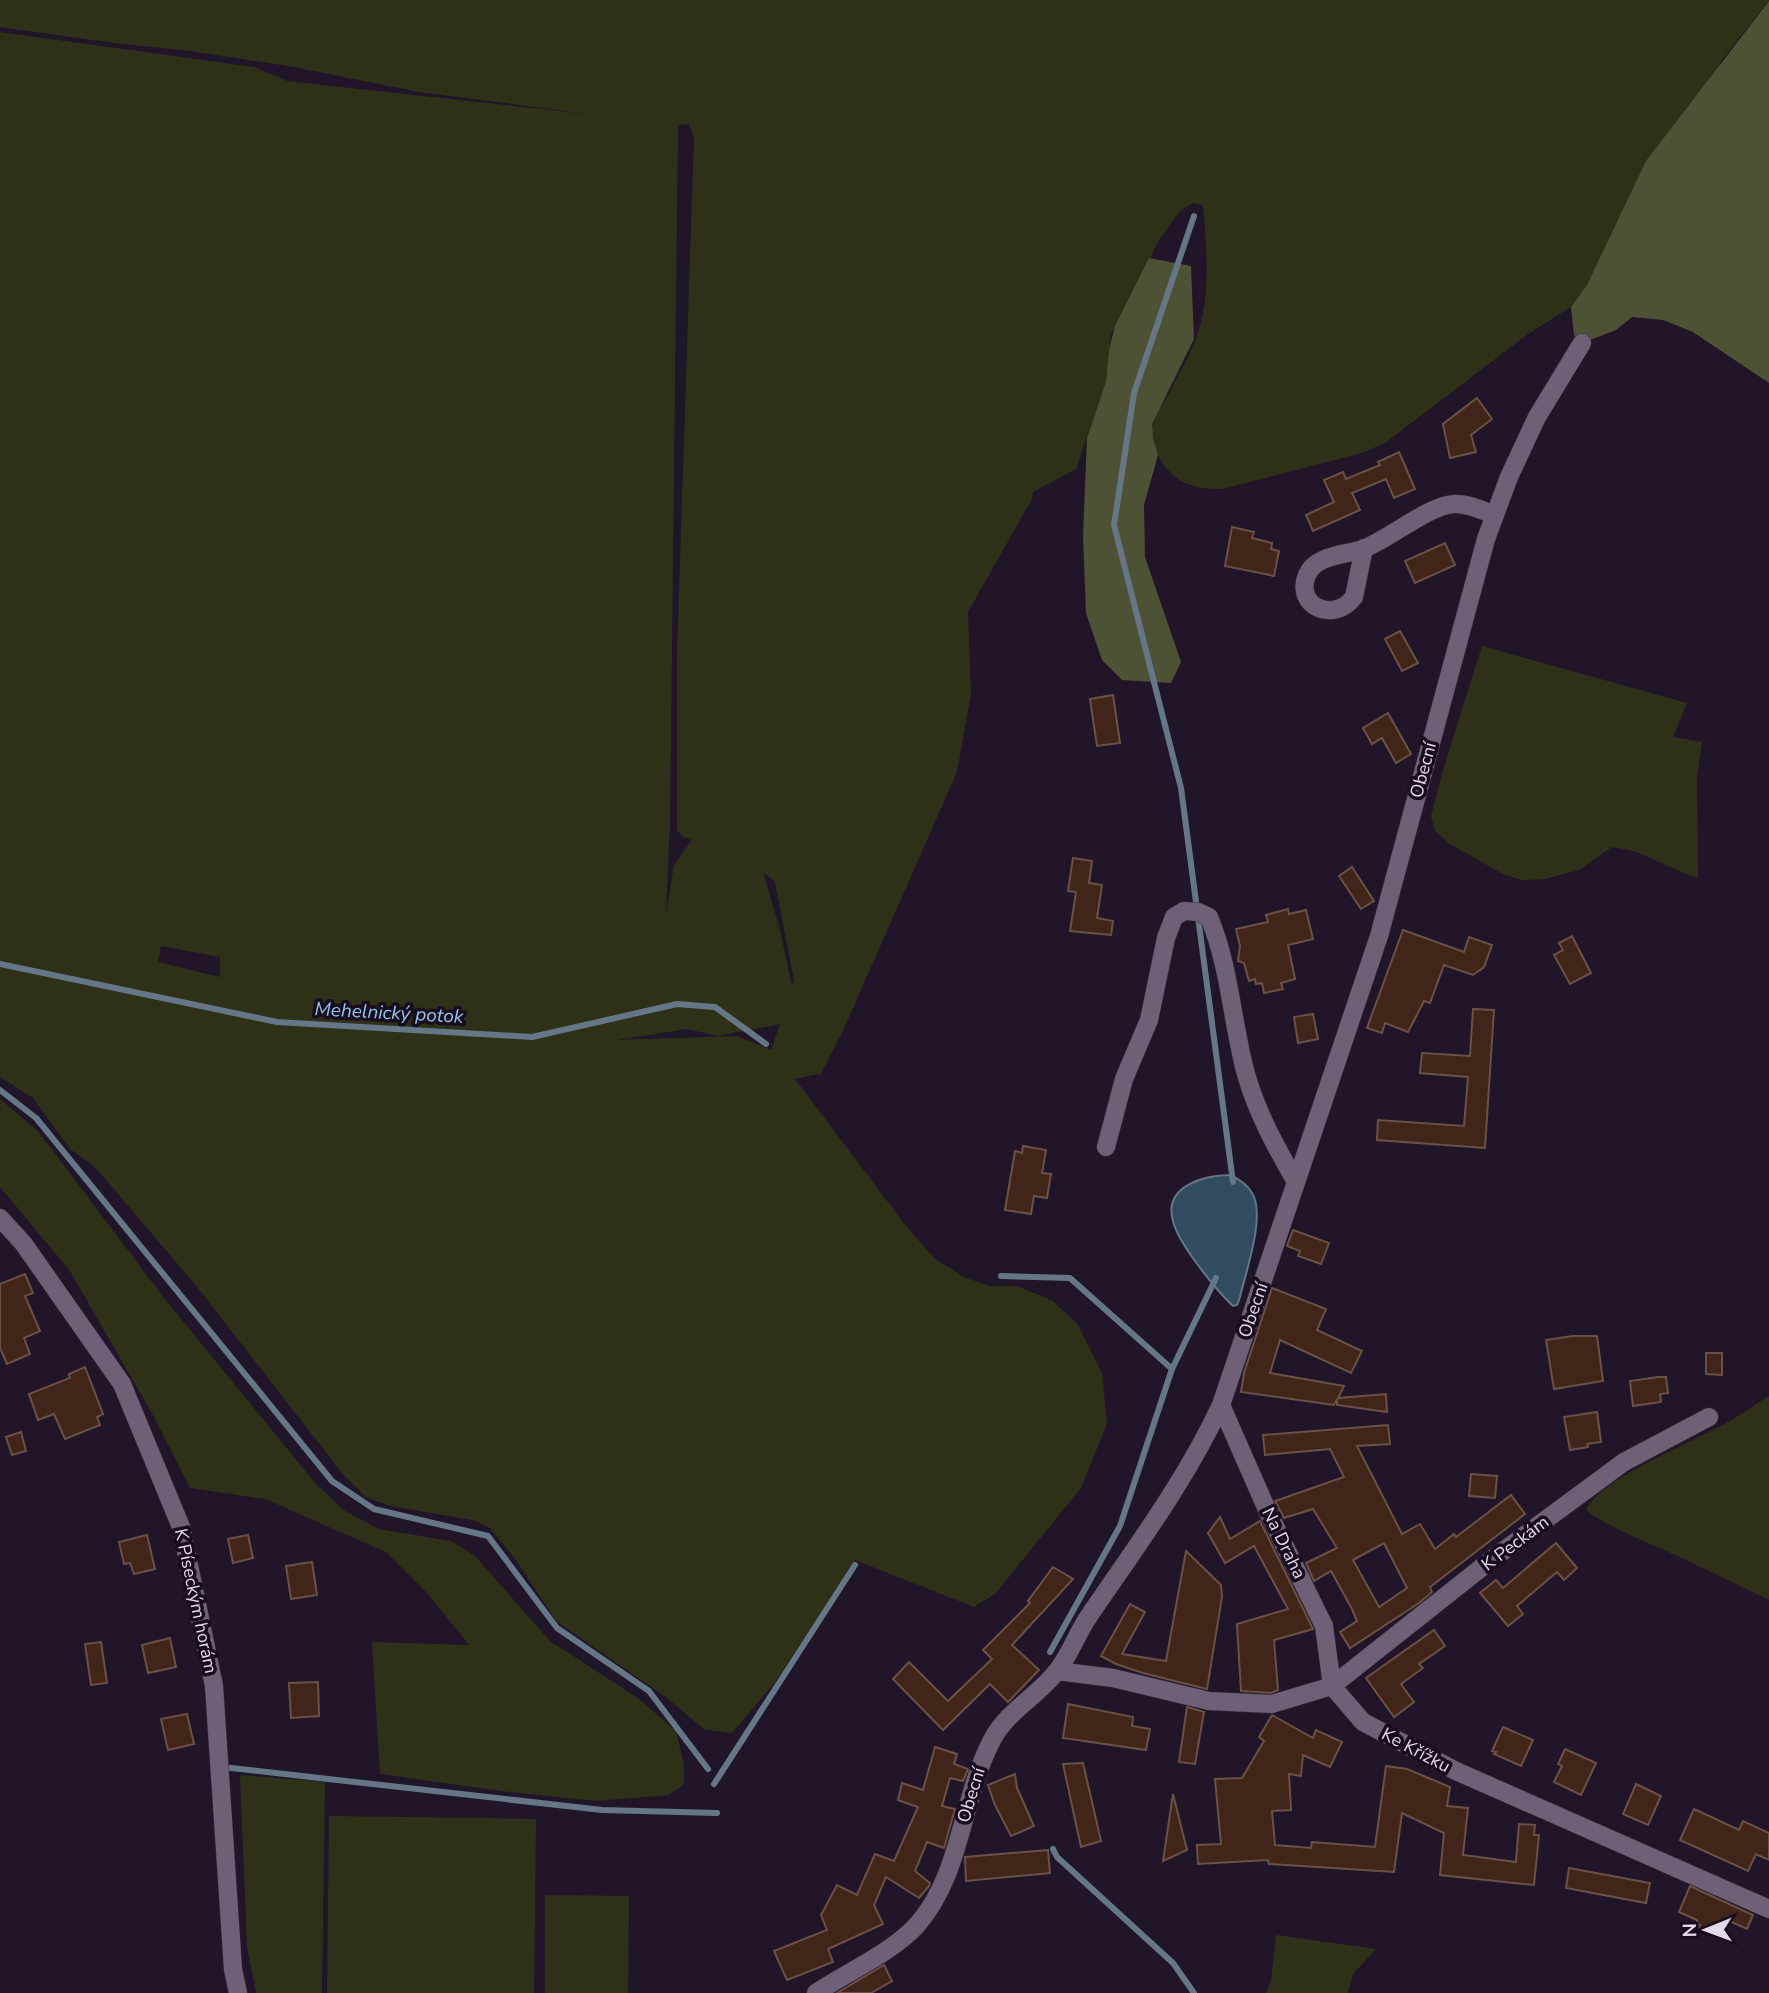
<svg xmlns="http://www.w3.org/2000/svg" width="1769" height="1993" font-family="'Nunito Sans',sans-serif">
  <rect width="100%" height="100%" fill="#211629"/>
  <!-- green -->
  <g fill="#2e3117" fill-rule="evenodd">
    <path d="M0,0H1769L1722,60L1587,285L1571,307L1528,334L1385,443L1362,453L1222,489C1199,489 1179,486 1165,466C1157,454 1150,440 1152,426C1154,416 1162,405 1167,397C1180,372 1196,346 1202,318C1210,281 1206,243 1203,205L1193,203L1180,211L1159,240L1111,335L1106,381L1076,469L1033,492L1032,499L968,612L971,694L957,772L842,1033L820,1075L818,1074L795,1079L906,1226L935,1259L964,1277L989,1286H1017L1053,1301L1078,1325L1102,1373L1107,1424L1081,1488L995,1594L974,1607L855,1560L776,1681L732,1733L705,1730L667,1698L556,1621L516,1560L490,1528L473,1520L390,1506L366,1497L342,1473L198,1288L96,1168L70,1149L33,1098L0,1077V32L254,67L287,81L596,115L419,92L294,67L190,51L114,43L0,27ZM689,124L694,137L677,652V831L684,837L692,840L674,865L666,914L670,821L678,125ZM763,872L775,882L794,981L792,986L780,930ZM161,946L220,957V977L158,962ZM780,1024L771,1050L737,1036L616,1040L687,1029L718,1036Z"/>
    <polygon points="1482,646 1687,703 1673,737 1702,742 1697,777 1698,879 1634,851 1612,847 1579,870 1545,879 1522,880 1503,874 1450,844 1435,831 1431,816 1443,770"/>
    <polygon points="0,1099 38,1131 164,1298 316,1484 345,1511 379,1529 451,1541 475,1556 550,1641 638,1698 676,1731 684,1764 684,1784 669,1795 596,1801 509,1792 380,1774 372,1642 469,1645 428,1594 386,1552 265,1499 190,1488 154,1417 70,1271 0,1187"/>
    <path d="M1769,1396V1600C1734,1583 1700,1566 1664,1550C1637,1538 1610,1528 1586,1510C1602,1477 1694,1442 1728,1422C1742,1414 1755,1405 1769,1396Z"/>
    <polygon points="240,1775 325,1782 322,1993 256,1993 247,1947"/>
    <polygon points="329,1816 536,1819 534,1993 327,1993"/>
    <polygon points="545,1895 629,1896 628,1993 545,1993"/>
    <polygon points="1276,1935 1376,1949 1353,1974 1348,1993 1266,1993 1271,1981"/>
  </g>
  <!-- forest -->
  <g fill="#4e5234">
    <polygon points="1769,1 1769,383 1693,332 1663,320 1632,317 1616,330 1582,343 1574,335 1571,307 1587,285 1646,161"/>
    <polygon points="1149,258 1191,266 1194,339 1152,424 1153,439 1158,455 1144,505 1145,557 1181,662 1171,683 1122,680 1102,660 1086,613 1083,536 1087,438 1106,381 1109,350 1115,326"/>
  </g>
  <!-- water -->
  <path fill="#304c5e" stroke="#657787" stroke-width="2" d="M1231,1175C1239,1180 1247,1184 1252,1193C1266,1215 1246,1271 1240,1297L1237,1305L1233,1306C1216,1290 1178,1243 1173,1221C1163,1186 1204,1175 1231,1175Z"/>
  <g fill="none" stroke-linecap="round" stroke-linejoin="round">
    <!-- stream -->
    <g stroke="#657787" stroke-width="6">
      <polyline points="1194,216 1134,393 1114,525 1181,788 1233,1182"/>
      <polyline points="0,964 277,1022 532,1037 677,1004 715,1007 766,1044"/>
      <polyline points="0,1090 36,1118 332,1481 374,1509 488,1536 557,1628 649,1691 708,1769"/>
      <polyline points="1001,1276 1070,1278 1172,1369 1120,1526 1050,1652"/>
      <polyline points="1172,1369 1216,1278"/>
      <polyline points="231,1768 602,1810 717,1813"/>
      <polyline points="714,1784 855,1565"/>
      <polyline points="1053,1849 1057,1857 1173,1963 1194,1993"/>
    </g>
  </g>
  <!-- building -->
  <g fill="#402518" stroke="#6a5145" stroke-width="2" fill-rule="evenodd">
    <polygon points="1477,398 1492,419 1471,435 1476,452 1450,458 1443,424"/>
    <polygon points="1399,452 1415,489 1394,498 1386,479 1352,493 1360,510 1313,531 1306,515 1334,502 1324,480 1343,472 1346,479 1380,465 1378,462"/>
    <polygon points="1232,527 1254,532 1252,538 1272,543 1271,549 1279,551 1274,576 1225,566"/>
    <polygon points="1445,543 1455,565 1415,583 1405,561"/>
    <polygon points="1400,631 1418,663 1402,671 1385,639"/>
    <polygon points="1113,695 1120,743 1097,746 1090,699"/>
    <polygon points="1388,713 1411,754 1396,763 1382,738 1372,744 1363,728"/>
    <polygon points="1073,858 1092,861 1089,883 1102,885 1097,918 1113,921 1111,935 1070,931 1076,892 1068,891"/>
    <polygon points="1352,867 1374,901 1361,909 1339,876"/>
    <polygon points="1288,909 1289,914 1306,910 1313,939 1288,945 1295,979 1281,983 1283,989 1264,993 1262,983 1256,984 1255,979 1249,981 1244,963 1238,961 1240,946 1236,929 1268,922 1266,915"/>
    <polygon points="1403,930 1464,952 1469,937 1492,945 1484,967 1473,975 1444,965 1430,1003 1424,1001 1408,1032 1385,1023 1382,1033 1367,1028"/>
    <polygon points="1572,936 1591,973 1570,984 1554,955 1563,950 1559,943"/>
    <polygon points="1473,1009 1494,1010 1485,1148 1377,1140 1378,1120 1464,1126 1468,1077 1420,1073 1422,1053 1470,1056"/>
    <polygon points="1313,1014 1318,1039 1298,1043 1294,1017"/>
    <polygon points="1023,1146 1046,1150 1042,1173 1051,1174 1047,1198 1034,1196 1031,1214 1005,1210 1015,1151 1022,1153"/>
    <polygon points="1293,1230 1329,1243 1321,1264 1298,1256 1300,1251 1287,1246"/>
    <polygon points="25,1274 33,1293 25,1296 40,1331 24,1338 30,1354 7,1364 0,1348 0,1284"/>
    <polygon points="1272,1288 1326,1309 1317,1330 1362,1351 1351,1373 1280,1340 1270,1373 1344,1386 1338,1398 1386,1394 1387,1412 1337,1405 1337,1399 1334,1405 1241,1392 1244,1373"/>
    <polygon points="1572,1336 1597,1336 1603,1381 1554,1389 1546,1340"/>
    <polygon points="1706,1353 1722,1353 1722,1375 1706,1374"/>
    <polygon points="85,1367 103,1414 97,1417 100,1425 65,1439 54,1414 38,1420 29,1394 70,1378 69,1374"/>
    <polygon points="1658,1377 1666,1377 1668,1393 1660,1394 1661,1402 1633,1406 1630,1381"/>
    <polygon points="1597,1412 1601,1442 1587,1444 1588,1447 1570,1450 1564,1417"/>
    <path d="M1388,1425L1390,1444L1357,1446L1402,1534L1420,1524L1435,1549L1454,1534L1456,1537L1511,1495L1525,1514L1430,1587L1432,1592L1419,1603L1350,1648L1340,1632L1357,1621L1352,1609L1331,1571L1314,1581L1306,1563L1337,1548L1313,1509L1284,1518L1275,1501L1344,1477L1330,1449L1265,1455L1263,1435ZM1384,1543L1407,1588L1379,1607L1353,1560Z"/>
    <polygon points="21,1432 26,1451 12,1455 6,1437"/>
    <polygon points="1471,1474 1497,1476 1495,1498 1469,1496"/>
    <polygon points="1220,1517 1230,1539 1260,1521 1313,1629 1274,1640 1278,1690 1271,1693 1241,1691 1237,1624 1288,1609 1254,1546 1225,1563 1208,1533"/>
    <polygon points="147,1535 155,1569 134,1574 130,1563 124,1564 119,1542"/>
    <polygon points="248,1535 253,1558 233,1563 228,1539"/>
    <polygon points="1556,1543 1577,1568 1564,1580 1557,1572 1517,1606 1523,1614 1508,1626 1480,1593 1496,1580 1503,1588"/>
    <polygon points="1186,1551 1221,1585 1222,1597 1207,1689 1143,1673 1116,1664 1101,1656 1130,1604 1145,1612 1122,1654 1166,1661"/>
    <polygon points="312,1562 317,1595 291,1599 286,1566"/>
    <polygon points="1053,1567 1073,1579 1012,1645 1039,1670 1008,1702 990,1684 943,1730 893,1679 909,1662 948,1701 992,1659 983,1650 1030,1603 1028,1601"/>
    <polygon points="1434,1630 1445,1646 1419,1664 1423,1668 1401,1684 1414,1702 1394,1717 1366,1678"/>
    <polygon points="170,1638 176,1667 148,1673 142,1645"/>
    <polygon points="101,1642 107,1683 91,1685 85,1644"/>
    <polygon points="318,1682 319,1716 291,1718 289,1683"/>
    <polygon points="1068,1704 1133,1717 1132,1726 1150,1729 1146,1750 1063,1738"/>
    <polygon points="1187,1707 1204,1712 1195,1764 1179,1762"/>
    <polygon points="187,1714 194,1744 168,1750 161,1719"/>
    <polygon points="1272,1715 1313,1738 1316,1730 1342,1742 1330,1767 1303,1755 1301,1776 1289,1774 1291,1810 1272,1811 1275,1845 1311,1848 1312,1842 1375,1847 1386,1766 1407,1769 1450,1787 1447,1806 1468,1808 1463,1855 1516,1862 1519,1824 1535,1825 1534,1835 1539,1835 1534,1885 1440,1875 1444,1833 1402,1813 1394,1872 1269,1864 1268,1860 1198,1864 1197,1845 1221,1844 1215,1779 1242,1778 1264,1741 1259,1737"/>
    <polygon points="1503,1727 1533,1740 1521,1766 1494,1754 1496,1752 1492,1751"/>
    <polygon points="935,1747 957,1754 954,1764 968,1769 963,1781 950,1778 942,1806 955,1809 944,1848 927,1842 915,1871 930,1883 929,1886 919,1898 886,1877 874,1905 883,1924 828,1949 833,1962 787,1980 774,1951 827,1930 821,1915 837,1885 857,1895 875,1854 894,1861 918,1807 898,1800 902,1783 923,1790"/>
    <polygon points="1565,1749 1596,1763 1581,1795 1554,1782 1562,1766 1558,1764"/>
    <polygon points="1083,1763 1101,1841 1081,1847 1063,1764"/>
    <polygon points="1015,1774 1017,1788 1034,1826 1011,1836 995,1805 988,1785"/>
    <polygon points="1636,1784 1661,1796 1648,1825 1623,1814"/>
    <polygon points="1173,1794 1187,1850 1163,1861"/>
    <polygon points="1694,1809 1739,1830 1743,1821 1769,1833 1769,1860 1756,1854 1748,1871 1680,1840"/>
    <polygon points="1048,1850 1050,1873 966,1881 965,1857"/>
    <polygon points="1569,1868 1650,1883 1646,1903 1566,1888"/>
    <polygon points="1690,1886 1753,1915 1747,1929 1725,1919 1722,1928 1718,1926 1714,1935 1699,1929 1700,1925 1697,1923 1697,1920 1679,1912"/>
    <polygon points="884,1965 892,1981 871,1993 837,1993"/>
  </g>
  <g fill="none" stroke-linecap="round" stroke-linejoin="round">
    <defs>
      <g id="minor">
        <path d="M1364,548L1354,597C1334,624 1294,606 1307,575C1315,555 1345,555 1363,549C1390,539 1427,506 1454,504C1468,503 1483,511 1495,515"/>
        <path d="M1106,1147L1124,1079L1149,1020L1166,938L1174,917L1184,911L1198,912L1209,917C1230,967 1232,1023 1246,1074C1257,1113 1276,1147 1296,1182"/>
        <polyline points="0,1218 23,1243 122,1384 181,1527 214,1686 233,1969 238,1993"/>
        <polyline points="1221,1405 1268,1512 1324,1626 1332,1686"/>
        <polyline points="1057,1671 1113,1678 1209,1701 1272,1704 1332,1686 1491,1560 1624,1462 1709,1417"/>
        <polyline points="1332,1686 1363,1722 1456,1771 1769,1909"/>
        <path d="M816,1993C846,1973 894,1951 917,1925C962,1874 961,1799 992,1740C1007,1711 1038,1696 1057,1671C1070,1655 1077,1633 1089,1616C1136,1547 1186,1480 1221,1405L1379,936L1486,539L1509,477L1537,417L1582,343"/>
      </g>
    </defs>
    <!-- minor casing -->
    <use href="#minor" stroke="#3a3240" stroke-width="19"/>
    <!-- minor -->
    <use href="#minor" stroke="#6e6077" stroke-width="18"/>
  </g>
  <g text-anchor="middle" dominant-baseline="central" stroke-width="7" stroke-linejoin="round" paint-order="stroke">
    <!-- street labels -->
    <g font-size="18" fill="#e2dae8" stroke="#180d1f">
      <text transform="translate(1423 770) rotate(-75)">Obecní</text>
      <text transform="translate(1253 1310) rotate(-71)">Obecní</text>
      <text transform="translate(1284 1543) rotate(64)">Na Draha</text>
      <text transform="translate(1515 1543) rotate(-37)">K Peckám</text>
      <text transform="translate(196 1601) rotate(78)">K Píseckým horám</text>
      <text transform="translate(1416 1750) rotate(28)">Ke Křížku</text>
      <text transform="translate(971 1795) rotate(-73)">Obecní</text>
    </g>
    <!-- water labels -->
    <g font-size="19" font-style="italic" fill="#90c6ea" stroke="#180d1f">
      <text transform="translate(389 1013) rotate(3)">Mehelnický potok</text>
    </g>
  </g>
  <!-- north arrow -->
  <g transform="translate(1706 1930) rotate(269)" stroke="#180d1f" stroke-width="5" paint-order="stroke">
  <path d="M0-5L12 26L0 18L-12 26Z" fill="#e2dae8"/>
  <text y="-10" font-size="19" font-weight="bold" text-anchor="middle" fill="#e2dae8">N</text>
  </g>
</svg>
